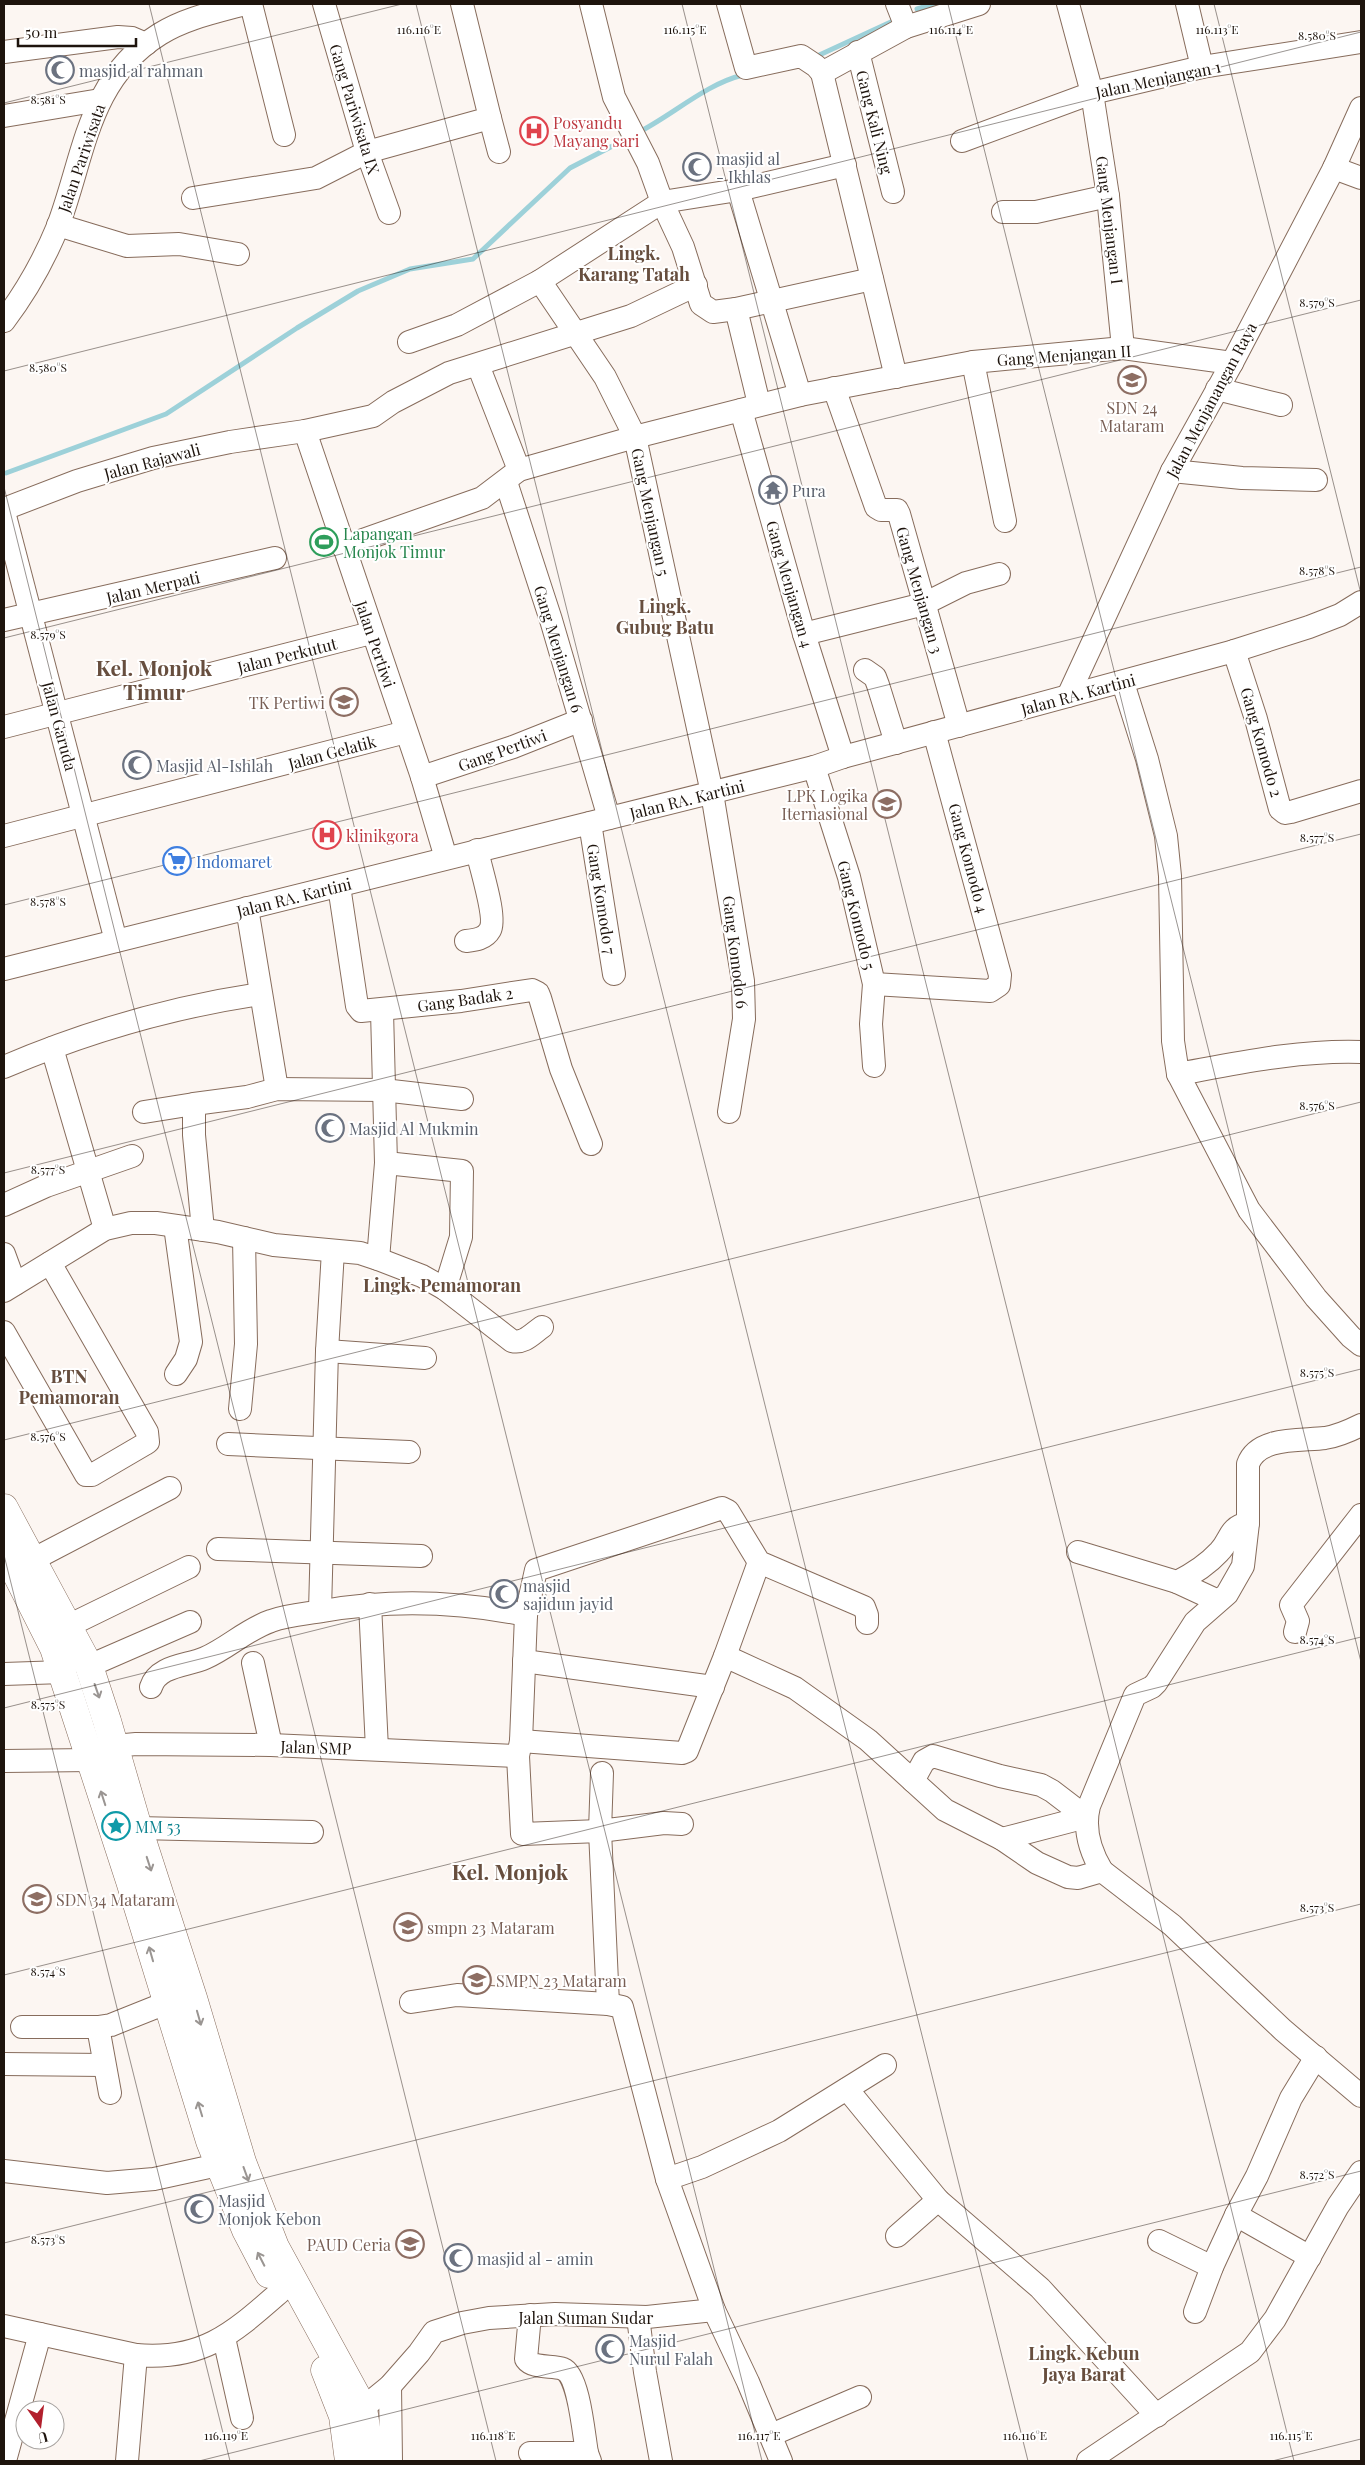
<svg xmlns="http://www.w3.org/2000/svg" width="1365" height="2465" font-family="'Playfair Display',serif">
  <rect width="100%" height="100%" fill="#fcf6f2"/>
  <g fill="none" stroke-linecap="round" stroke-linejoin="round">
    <!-- stream -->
    <g stroke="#9dd1d9" stroke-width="5">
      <polyline points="917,9 934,4"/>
      <polyline points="815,57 893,21"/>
      <path d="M639,132C674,114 706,84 743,75"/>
      <polyline points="6,473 166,414 297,328 358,291 410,269 473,259 570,168 630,137"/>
    </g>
    <defs>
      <g id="minor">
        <polyline points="251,4 284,135"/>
        <polyline points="324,4 367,152 389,213"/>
        <polyline points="591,4 614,97 648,163 662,202 683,247 701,304 713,312 736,309 872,279"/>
        <polyline points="728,4 746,68 801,56 816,66 822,73 896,377"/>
        <polyline points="897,4 906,27"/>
        <polyline points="1068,4 1092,93 1108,196 1123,348"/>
        <polyline points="1187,4 1202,67"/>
        <polyline points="4,52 118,37 132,38 146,44"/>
        <polyline points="858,52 893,192"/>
        <polyline points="822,73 906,27 979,4"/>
        <polyline points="4,116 100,100"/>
        <polyline points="490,118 499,152"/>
        <polyline points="962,141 1092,93 1202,67 1361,42"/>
        <polyline points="1334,168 1361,178"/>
        <polyline points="738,190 800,395"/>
        <polyline points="193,198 316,178 367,152 490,118 462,4"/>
        <polyline points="1003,212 1036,212 1108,196"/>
        <polyline points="58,225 127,246 179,244 238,254"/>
        <polyline points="540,281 605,377 635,437 712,793 743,981 744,1019 729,1112"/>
        <polyline points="736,309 759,404"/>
        <path d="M4,321C26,292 44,260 58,226C85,154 88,79 160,34C186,18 216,12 245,4"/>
        <polyline points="409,342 457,325 540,281 662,202 738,190 845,165"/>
        <polyline points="973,362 1005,521"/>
        <polyline points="478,365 519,470"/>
        <polyline points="834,388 876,507 881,510 897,510 899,514 959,726"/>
        <polyline points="1217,389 1281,405"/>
        <polyline points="741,410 804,634 843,757"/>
        <polyline points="305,431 422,777 446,858"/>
        <polyline points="1172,471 1242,478 1316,480"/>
        <polyline points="506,482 551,620 609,818"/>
        <polyline points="4,509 77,481 153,458 230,442 305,431 373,416 393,402 449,373 631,316 696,285"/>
        <polyline points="4,512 116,941"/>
        <polyline points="343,547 482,498 519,470 635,437 800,395 973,362 1123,348 1232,363"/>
        <polyline points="4,620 275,558"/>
        <polyline points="804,634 924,604 966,583 999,574"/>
        <polyline points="1234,651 1256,719 1280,809 1285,813 1291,812 1361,791"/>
        <polyline points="865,670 875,677 878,685 896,743"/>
        <polyline points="1123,683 1147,759 1166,836 1170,876 1173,1041 1178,1074 1249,1210 1316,1298 1351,1337 1361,1345"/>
        <polyline points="1068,696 1172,471 1232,363 1334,168 1361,108"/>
        <polyline points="4,727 371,633"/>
        <polyline points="814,767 849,877 874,984 871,1024 874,1066"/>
        <polyline points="422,777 513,747 581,720"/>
        <polyline points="590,823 614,974"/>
        <polyline points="4,836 406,732"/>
        <polyline points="339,886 357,1006 361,1011 461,1001 532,990 538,993 540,998 561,1069 591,1144"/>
        <polyline points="247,908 277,1089"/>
        <path d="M466,941C475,940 485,939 490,930C497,917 480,867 477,850"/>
        <polyline points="4,969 814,767 843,757 1234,651 1309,627 1340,615 1361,602"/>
        <polyline points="874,984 990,991 999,985 1000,975 934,732"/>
        <polyline points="52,1048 105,1229"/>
        <path d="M4,1067C86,1032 172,1007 260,994"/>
        <path d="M1178,1074C1239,1063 1298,1050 1361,1052"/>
        <polyline points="144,1112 194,1104"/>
        <polyline points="386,1163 462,1171 461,1237 445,1289"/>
        <polyline points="4,1205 46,1186 132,1156"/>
        <polyline points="175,1226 191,1342 186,1359 176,1374"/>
        <polyline points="203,1230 194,1135 194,1104 247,1097 277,1089 383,1090 462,1099"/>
        <polyline points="4,1254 15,1284"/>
        <polyline points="378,1259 386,1163 382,1011"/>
        <path d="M4,1291L105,1229L131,1223H156L218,1232L274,1245L360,1253L378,1259L422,1276L445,1289L512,1341C524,1344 532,1334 542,1327"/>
        <polyline points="4,1332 86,1475 92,1475 145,1444 148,1442 147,1432 50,1263"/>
        <polyline points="327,1351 425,1358"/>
        <polyline points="240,1409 246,1344 244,1238"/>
        <polyline points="228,1444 409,1452"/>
        <polyline points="218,1549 421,1556"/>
        <path d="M1078,1552L1177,1582C1193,1574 1207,1565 1219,1552C1232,1539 1227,1528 1248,1523"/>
        <polyline points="32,1560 170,1488"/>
        <polyline points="1177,1582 1218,1601"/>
        <polyline points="370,1604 377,1749"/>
        <polyline points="320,1611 327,1351 333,1251"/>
        <polyline points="68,1626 189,1567"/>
        <polyline points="1295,1632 1298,1621 1291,1605 1361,1515"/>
        <polyline points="725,1656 795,1688 868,1740 945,1810 1002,1839 1037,1863 1068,1877 1078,1878 1102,1871 1172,1925 1283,2030 1361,2096"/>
        <polyline points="524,1661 713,1687"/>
        <polyline points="253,1663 271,1745"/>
        <polyline points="89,1666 190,1622"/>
        <polyline points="4,1674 63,1672"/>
        <path d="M151,1687C158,1665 187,1666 205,1658C228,1648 247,1629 271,1621C287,1615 305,1614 323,1611C391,1599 457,1601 526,1615"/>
        <polyline points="521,1741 682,1753 687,1751 725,1656 759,1562"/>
        <polyline points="114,1746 136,1744 271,1745 518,1756"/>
        <polyline points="4,1761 91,1760"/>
        <polyline points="602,1773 600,1831 664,1823 682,1824"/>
        <polyline points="913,1781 924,1761 933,1756 1000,1776 1041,1785 1052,1791 1086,1817"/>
        <polyline points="138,1828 312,1832"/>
        <polyline points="1002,1839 1086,1817"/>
        <path d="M1102,1871C1090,1851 1083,1830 1089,1806L1135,1695L1152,1687L1156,1683L1195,1622L1227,1594L1243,1566L1248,1523V1464C1258,1436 1301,1441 1325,1438C1338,1436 1349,1431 1361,1425"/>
        <polyline points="411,2002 457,1995 608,2004 622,2007 667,2179 714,2310 748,2382 781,2461"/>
        <polyline points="608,2004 600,1831 522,1834 518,1756 521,1741 526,1615 536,1570 722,1508 728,1511 759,1562 864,1607 867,1615 867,1623"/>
        <polyline points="22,2027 98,2027 111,2025 166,2003"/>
        <polyline points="98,2027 110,2093"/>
        <polyline points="4,2064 104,2065"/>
        <polyline points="847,2089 938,2200 1040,2288 1157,2416"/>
        <polyline points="4,2171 107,2183 154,2179 218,2165"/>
        <polyline points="667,2179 702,2167 779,2131 885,2065"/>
        <polyline points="1236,2215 1310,2257"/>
        <polyline points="897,2236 938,2200"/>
        <polyline points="1159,2241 1212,2267"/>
        <polyline points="1195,2312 1212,2267 1236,2215 1257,2176 1291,2098 1316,2057"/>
        <path d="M530,2315L526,2359C533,2369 553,2365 563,2369C579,2375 584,2437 587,2453L590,2461"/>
        <polyline points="638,2317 645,2372 661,2461"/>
        <polyline points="4,2326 40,2334"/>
        <polyline points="224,2338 242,2418"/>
        <polyline points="390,2386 391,2461"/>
        <polyline points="347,2415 363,2408 390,2386 419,2353 434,2332 462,2323 489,2318 555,2314 647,2317 714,2310"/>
        <polyline points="771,2435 860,2397"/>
        <polyline points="530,2453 587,2453"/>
        <polyline points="6,2457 40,2334 136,2355"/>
        <path d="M127,2461L136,2355C203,2361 233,2333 280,2292"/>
        <polyline points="1088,2461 1250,2352 1275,2319 1338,2206 1361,2172"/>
      </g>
      <g id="major">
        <polyline points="4,1508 89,1666 107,1721 138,1828 193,1998 242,2162 275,2247 363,2408 371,2461"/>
        <polyline points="4,1549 54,1648 130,1881 210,2141 246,2230 269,2274"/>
        <polyline points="325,2370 343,2416 349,2461"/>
      </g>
    </defs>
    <!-- minor casing -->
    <use href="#minor" stroke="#876c5c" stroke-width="24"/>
    <!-- major casing -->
    <use href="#major" stroke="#876c5c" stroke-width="29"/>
    <!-- minor -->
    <use href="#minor" stroke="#fff" stroke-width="22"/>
    <!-- major -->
    <use href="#major" stroke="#fff" stroke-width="28"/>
  </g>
  <!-- one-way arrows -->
  <defs><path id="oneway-shaft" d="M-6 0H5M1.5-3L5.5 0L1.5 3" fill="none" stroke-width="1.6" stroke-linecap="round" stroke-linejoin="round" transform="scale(1.25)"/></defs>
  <g stroke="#9a9592">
    <use href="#oneway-shaft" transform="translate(97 1691) rotate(71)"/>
    <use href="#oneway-shaft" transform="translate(103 1798) rotate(-108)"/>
    <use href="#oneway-shaft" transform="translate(149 1864) rotate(72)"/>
    <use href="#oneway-shaft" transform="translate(151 1954) rotate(-106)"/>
    <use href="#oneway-shaft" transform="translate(199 2018) rotate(74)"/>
    <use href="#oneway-shaft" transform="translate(200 2109) rotate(-107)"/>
    <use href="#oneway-shaft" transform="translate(246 2174) rotate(70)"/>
    <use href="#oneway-shaft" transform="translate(261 2259) rotate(-117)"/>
  </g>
  <!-- ticks -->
  <path fill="none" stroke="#1e140d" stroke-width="1" stroke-opacity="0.45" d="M149,4L762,2461M416,4L1028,2461M682,4L1294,2461M948,4L1361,1662M1214,4L1361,594M4,103L402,4M4,371L1361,32M4,487L496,2461M4,638L1361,300M4,905L1361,567M4,1173L1361,834M4,1440L1361,1102M4,1555L230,2461M4,1708L1361,1369M4,1975L1361,1637M4,2243L1361,1904M199,2461L1361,2171M1272,2461L1361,2439"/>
  <!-- icons -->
  <defs>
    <symbol id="mosque-ring" viewBox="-11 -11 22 22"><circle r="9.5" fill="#fff" stroke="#6b7280" stroke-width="1.5"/><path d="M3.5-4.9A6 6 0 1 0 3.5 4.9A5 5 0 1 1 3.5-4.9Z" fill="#6b7280"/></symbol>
    <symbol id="hospital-ring" viewBox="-11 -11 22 22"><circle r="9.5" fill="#fff" stroke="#e0444e" stroke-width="1.5"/><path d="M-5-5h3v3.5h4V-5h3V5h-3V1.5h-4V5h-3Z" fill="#e0444e"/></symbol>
    <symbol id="school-ring" viewBox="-11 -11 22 22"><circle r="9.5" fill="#fff" stroke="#8d6e63" stroke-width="1.5"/><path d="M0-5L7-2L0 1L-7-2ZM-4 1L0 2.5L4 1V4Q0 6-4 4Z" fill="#8d6e63"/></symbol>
    <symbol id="temple-ring" viewBox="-11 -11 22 22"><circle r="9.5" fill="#fff" stroke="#6b7280" stroke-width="1.5"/><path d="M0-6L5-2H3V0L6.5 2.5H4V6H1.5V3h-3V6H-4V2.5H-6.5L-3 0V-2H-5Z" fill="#6b7280"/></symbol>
    <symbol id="stadium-ring" viewBox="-11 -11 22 22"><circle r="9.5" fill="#fff" stroke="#2e9e5b" stroke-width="1.5"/><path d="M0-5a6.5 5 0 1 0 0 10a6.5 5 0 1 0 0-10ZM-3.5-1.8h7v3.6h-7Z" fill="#2e9e5b"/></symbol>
    <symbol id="supermarket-ring" viewBox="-11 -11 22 22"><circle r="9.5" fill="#fff" stroke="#3f7fe0" stroke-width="1.5"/><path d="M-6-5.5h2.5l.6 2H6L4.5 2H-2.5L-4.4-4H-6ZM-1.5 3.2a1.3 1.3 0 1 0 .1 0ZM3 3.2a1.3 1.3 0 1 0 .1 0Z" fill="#3f7fe0"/></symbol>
    <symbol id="sight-ring" viewBox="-11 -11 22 22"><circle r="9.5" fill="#fff" stroke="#0f9aa8" stroke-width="1.5"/><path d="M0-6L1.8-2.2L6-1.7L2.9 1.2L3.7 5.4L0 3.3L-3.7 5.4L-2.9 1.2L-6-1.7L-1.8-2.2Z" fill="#0f9aa8"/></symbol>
  </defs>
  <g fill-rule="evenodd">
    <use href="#mosque-ring" x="44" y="54" width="32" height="32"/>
    <use href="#hospital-ring" x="518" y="115" width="32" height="32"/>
    <use href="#mosque-ring" x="681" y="151" width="32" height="32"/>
    <use href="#school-ring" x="1116" y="364" width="32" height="32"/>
    <use href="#temple-ring" x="757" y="474" width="32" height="32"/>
    <use href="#stadium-ring" x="308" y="526" width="32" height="32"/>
    <use href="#school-ring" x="328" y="686" width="32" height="32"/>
    <use href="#mosque-ring" x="121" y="749" width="32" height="32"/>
    <use href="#school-ring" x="871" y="788" width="32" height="32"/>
    <use href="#hospital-ring" x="311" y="819" width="32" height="32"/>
    <use href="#supermarket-ring" x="161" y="845" width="32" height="32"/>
    <use href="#mosque-ring" x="314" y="1112" width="32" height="32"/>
    <use href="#mosque-ring" x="488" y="1578" width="32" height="32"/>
    <use href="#sight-ring" x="100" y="1810" width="32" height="32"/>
    <use href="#school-ring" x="21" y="1883" width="32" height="32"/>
    <use href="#school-ring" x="392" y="1911" width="32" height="32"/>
    <use href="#school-ring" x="461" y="1964" width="32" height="32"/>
    <use href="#mosque-ring" x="183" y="2193" width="32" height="32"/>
    <use href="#school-ring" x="394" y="2228" width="32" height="32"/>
    <use href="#mosque-ring" x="442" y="2242" width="32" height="32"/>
    <use href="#mosque-ring" x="594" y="2333" width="32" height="32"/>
  </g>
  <g text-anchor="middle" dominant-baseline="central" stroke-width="4" stroke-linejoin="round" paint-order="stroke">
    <!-- worship labels -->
    <g font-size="16" fill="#5b616d" stroke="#fff" text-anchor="start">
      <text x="79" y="70">masjid al rahman</text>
      <text x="716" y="158">masjid al<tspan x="716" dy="18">- Ikhlas</tspan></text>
      <text x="792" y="490">Pura</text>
      <text x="156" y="765">Masjid Al-Ishlah</text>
      <text x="349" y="1128">Masjid Al Mukmin</text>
      <text x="523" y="1585">masjid<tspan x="523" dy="18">sajidun jayid</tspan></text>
      <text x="218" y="2200">Masjid<tspan x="218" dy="18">Monjok Kebon</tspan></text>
      <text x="477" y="2258">masjid al - amin</text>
      <text x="629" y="2340">Masjid<tspan x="629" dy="18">Nurul Falah</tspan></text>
    </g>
    <!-- street labels -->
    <g font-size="16" fill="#1e140d" stroke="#fff">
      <text transform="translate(1158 79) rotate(-12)">Jalan Menjangan 1</text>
      <text transform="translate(355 109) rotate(73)">Gang Pariwisata IX</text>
      <text transform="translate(875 122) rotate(76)">Gang Kali Ning</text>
      <text transform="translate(81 158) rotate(-71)">Jalan Pariwisata</text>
      <text transform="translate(1110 220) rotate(83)">Gang Menjangan I</text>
      <text transform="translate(1064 355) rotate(-4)">Gang Menjangan II</text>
      <text transform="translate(1211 400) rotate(-62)">Jalan Menjanangan Raya</text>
      <text transform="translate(152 461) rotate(-15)">Jalan Rajawali</text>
      <text transform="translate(651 512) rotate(78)">Gang Menjangan 5</text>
      <text transform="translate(790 584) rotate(74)">Gang Menjangan 4</text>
      <text transform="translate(153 587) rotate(-13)">Jalan Merpati</text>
      <text transform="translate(920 590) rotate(74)">Gang Menjangan 3</text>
      <text transform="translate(376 644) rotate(71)">Jalan Pertiwi</text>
      <text transform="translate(559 649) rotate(73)">Gang Menjangan 6</text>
      <text transform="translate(287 655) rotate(-14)">Jalan Perkutut</text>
      <text transform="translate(1078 694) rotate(-15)">Jalan RA. Kartini</text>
      <text transform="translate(60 726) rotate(75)">Jalan Garuda</text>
      <text transform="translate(1262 742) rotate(74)">Gang Komodo 2</text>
      <text transform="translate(502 750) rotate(-20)">Gang Pertiwi</text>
      <text transform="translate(332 752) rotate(-15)">Jalan Gelatik</text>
      <text transform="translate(687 799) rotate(-14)">Jalan RA. Kartini</text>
      <text transform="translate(969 858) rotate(75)">Gang Komodo 4</text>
      <text transform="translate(294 897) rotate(-14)">Jalan RA. Kartini</text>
      <text transform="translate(602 899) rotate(81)">Gang Komodo 7</text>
      <text transform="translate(857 915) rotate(76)">Gang Komodo 5</text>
      <text transform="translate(736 952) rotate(83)">Gang Komodo 6</text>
      <text transform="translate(465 999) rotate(-8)">Gang Badak 2</text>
      <text transform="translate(316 1747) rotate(2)">Jalan SMP</text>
      <text x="586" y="2317">Jalan Suman Sudar</text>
    </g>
    <!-- health labels -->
    <g font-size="16" fill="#be3a42" stroke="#fff" text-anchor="start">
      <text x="553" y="122">Posyandu<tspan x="553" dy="18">Mayang sari</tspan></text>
      <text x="346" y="835">klinikgora</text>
    </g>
    <!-- education labels -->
    <g font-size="16" fill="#785e54" stroke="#fff" text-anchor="end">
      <text x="1132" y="407" text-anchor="middle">SDN 24<tspan x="1132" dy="18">Mataram</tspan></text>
      <text x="325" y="702">TK Pertiwi</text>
      <text x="868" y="795">LPK Logika<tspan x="868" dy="18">Iternasional</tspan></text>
      <text x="56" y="1899" text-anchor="start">SDN 34 Mataram</text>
      <text x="427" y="1927" text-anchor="start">smpn 23 Mataram</text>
      <text x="496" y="1980" text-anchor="start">SMPN 23 Mataram</text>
      <text x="391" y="2244">PAUD Ceria</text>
    </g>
    <!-- leisure labels -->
    <g font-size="16" fill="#27864d" stroke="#fff" text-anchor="start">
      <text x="343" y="533">Lapangan<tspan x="343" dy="18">Monjok Timur</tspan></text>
    </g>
    <!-- shop labels -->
    <g font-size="16" fill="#366cbe" stroke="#fff" text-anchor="start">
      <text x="196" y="861">Indomaret</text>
    </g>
    <!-- culture labels -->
    <g font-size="16" fill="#0d838f" stroke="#fff" text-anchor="start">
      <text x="135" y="1826">MM 53</text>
    </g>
    <!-- neighbourhood labels -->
    <g font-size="18" font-weight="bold" fill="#674e3e" stroke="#fff">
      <text x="634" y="253">Lingk.<tspan x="634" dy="21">Karang Tatah</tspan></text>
      <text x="665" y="606">Lingk.<tspan x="665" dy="21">Gubug Batu</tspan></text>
      <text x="442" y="1285">Lingk. Pemamoran</text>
      <text x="69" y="1376">BTN<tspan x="69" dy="21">Pemamoran</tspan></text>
      <text x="1084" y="2353">Lingk. Kebun<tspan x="1084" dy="21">Jaya Barat</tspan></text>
    </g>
    <!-- district labels -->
    <g font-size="21" font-weight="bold" fill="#674e3e" stroke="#fff">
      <text x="154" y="667">Kel. Monjok<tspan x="154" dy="24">Timur</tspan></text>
      <text x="510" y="1871">Kel. Monjok</text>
    </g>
  </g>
  <g font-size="12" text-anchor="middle" fill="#1e140d" stroke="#fff" stroke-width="4" stroke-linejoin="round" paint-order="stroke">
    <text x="419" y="34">116.116°E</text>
    <text x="685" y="34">116.115°E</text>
    <text x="951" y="34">116.114°E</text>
    <text x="1217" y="34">116.113°E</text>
    <text x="1317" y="40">8.580°S</text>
    <text x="48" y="104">8.581°S</text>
    <text x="1317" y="307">8.579°S</text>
    <text x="48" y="372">8.580°S</text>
    <text x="1317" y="575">8.578°S</text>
    <text x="48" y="639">8.579°S</text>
    <text x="1317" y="842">8.577°S</text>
    <text x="48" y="906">8.578°S</text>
    <text x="1317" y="1110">8.576°S</text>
    <text x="48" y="1174">8.577°S</text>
    <text x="1317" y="1377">8.575°S</text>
    <text x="48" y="1441">8.576°S</text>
    <text x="1317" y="1644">8.574°S</text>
    <text x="48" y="1709">8.575°S</text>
    <text x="1317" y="1912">8.573°S</text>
    <text x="48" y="1976">8.574°S</text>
    <text x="1317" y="2179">8.572°S</text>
    <text x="48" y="2244">8.573°S</text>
    <text x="226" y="2440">116.119°E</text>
    <text x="493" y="2440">116.118°E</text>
    <text x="759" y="2440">116.117°E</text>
    <text x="1025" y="2440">116.116°E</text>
    <text x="1291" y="2440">116.115°E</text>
  </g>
  <!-- border -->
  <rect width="1365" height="2465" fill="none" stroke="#1e140d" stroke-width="10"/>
  <!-- north arrow -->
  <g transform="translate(40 2425) rotate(166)"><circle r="24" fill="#ffffff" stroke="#a5a19e"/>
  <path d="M0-4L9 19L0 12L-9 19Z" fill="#b2202d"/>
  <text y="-8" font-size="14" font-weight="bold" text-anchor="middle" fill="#1e140d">U</text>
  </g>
  <!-- scale -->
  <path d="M18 38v8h118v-8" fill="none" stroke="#1e140d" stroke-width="2.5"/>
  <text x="25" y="38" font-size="15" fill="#1e140d" stroke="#ffffff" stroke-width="4" paint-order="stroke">50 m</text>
</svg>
